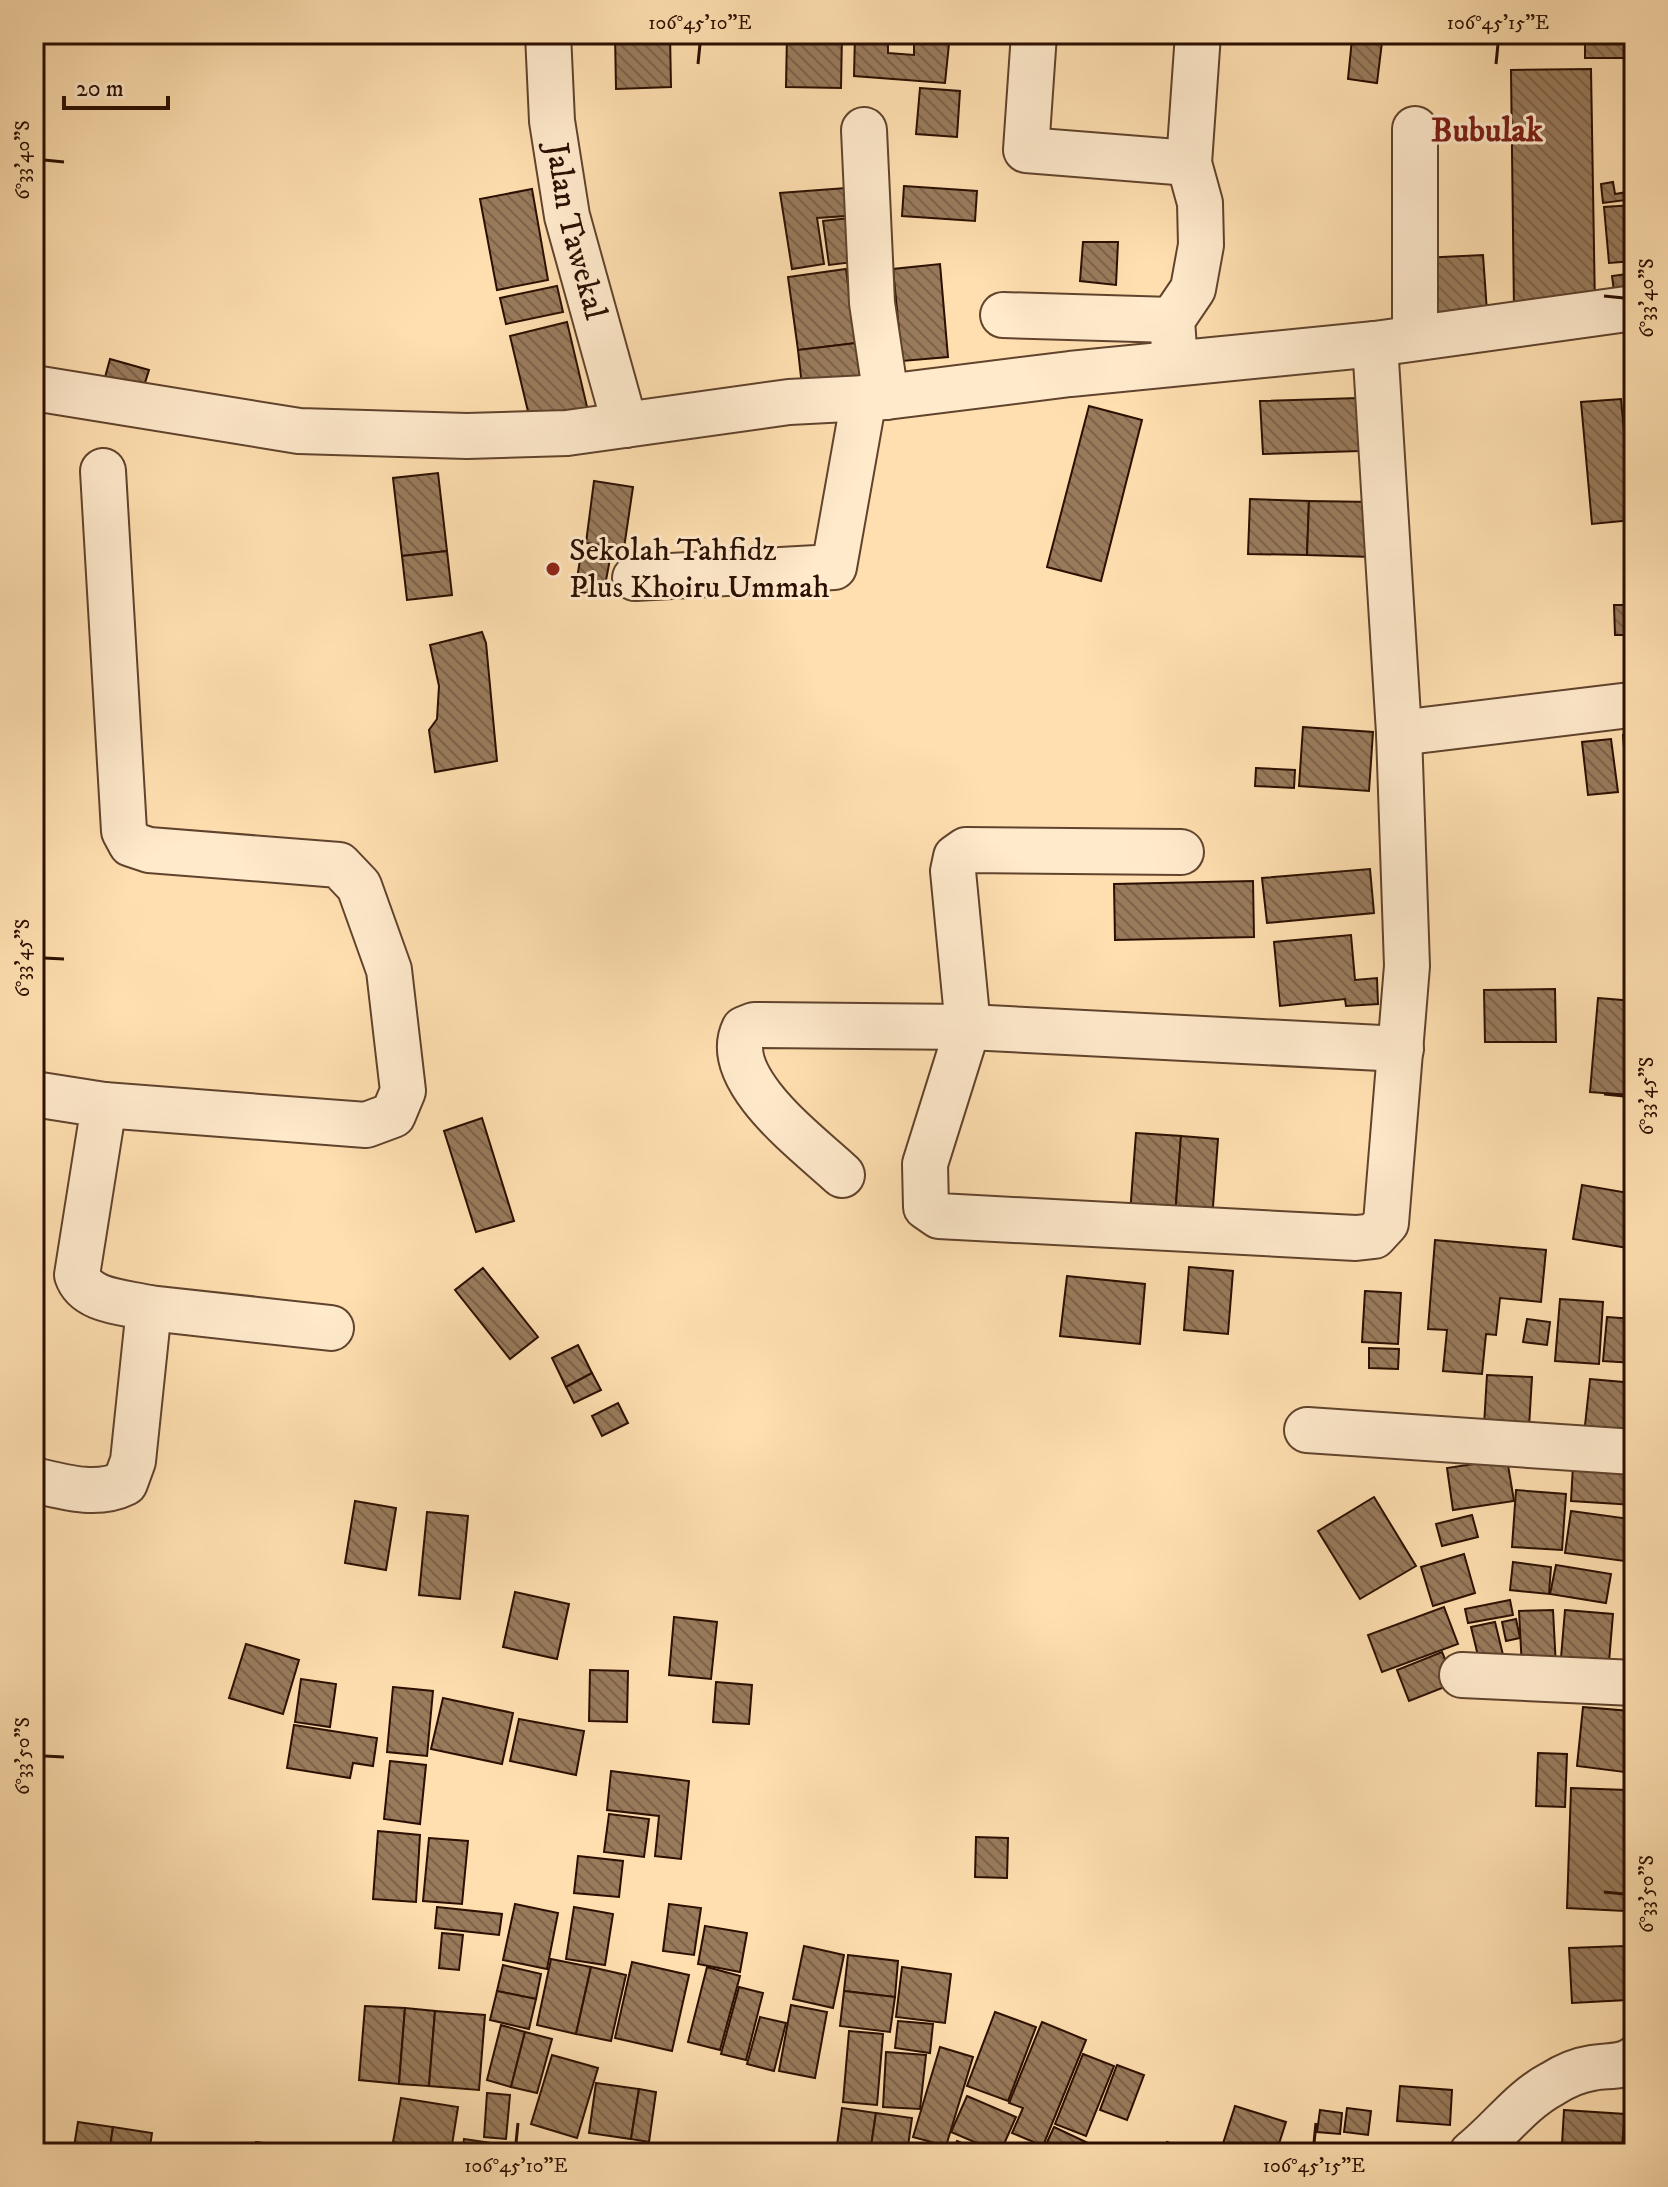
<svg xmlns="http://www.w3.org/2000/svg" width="1668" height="2187" font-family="'IM FELL DW Pica',serif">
  <defs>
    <pattern id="building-back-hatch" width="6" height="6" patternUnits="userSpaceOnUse" patternTransform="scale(2)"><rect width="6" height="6" fill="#997b5c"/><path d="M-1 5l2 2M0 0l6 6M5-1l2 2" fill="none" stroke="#7d634a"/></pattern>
  </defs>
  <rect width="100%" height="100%" fill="#ffdfb0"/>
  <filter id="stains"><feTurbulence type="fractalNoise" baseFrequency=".0025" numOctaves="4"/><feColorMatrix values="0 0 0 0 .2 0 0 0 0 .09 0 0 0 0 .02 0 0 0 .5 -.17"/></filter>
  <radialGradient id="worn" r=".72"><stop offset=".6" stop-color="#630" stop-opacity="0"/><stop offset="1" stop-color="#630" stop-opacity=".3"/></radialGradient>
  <!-- building -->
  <g fill="url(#building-back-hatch)" stroke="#2b0f01" stroke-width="2">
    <polygon points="615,34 670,34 671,87 616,89"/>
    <polygon points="787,34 842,34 841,88 786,87"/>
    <polygon points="855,34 888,34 888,53 914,55 914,34 950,34 945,83 854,76"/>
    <rect x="1585" y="34" width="49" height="24"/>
    <polygon points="1352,39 1382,42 1377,83 1348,79"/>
    <polygon points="1591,69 1595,308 1514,310 1511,70"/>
    <polygon points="920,88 960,91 957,137 916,134"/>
    <polygon points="1613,182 1615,194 1633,191 1634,199 1603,203 1601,184"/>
    <polygon points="904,186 977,191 975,221 902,216"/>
    <polygon points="859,187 861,215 817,218 824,264 792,269 780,193"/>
    <polygon points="532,189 548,280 497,290 480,199"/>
    <polygon points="1634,205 1634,261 1609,263 1604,207"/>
    <polygon points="849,218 854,262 829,265 823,221"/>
    <polygon points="1083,242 1118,242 1116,285 1080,281"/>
    <polygon points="1483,255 1488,326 1426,329 1422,258"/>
    <polygon points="940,264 948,357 902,361 893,269"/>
    <polygon points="846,269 856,343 798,350 788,277"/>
    <polygon points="1634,273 1634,288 1614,291 1612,276"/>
    <polygon points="557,286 563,312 506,324 500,298"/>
    <polygon points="567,322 588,411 531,424 510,336"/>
    <polygon points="856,343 860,379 802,386 798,350"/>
    <polygon points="34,349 42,352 34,375"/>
    <polygon points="110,359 149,370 139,402 101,392"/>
    <polygon points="1358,398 1360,451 1263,454 1260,401"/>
    <polygon points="1621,399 1632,520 1592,524 1581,402"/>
    <polygon points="1089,406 1142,420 1101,581 1047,567"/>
    <rect x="34" y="417" width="7" height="49"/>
    <rect x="34" y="466" width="7" height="41"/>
    <polygon points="438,473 447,551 402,556 393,478"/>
    <polygon points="594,481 633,487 624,548 586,543"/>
    <polygon points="1250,499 1309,501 1307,555 1248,554"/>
    <polygon points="1309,501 1373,502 1372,557 1307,555"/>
    <polygon points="447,551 452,595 407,600 402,556"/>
    <polygon points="581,554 610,559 603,596 575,591"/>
    <polygon points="1614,605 1634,605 1634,635 1615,635"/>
    <polygon points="482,632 486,643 497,761 435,772 429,730 437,719 439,686 430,645"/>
    <polygon points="1303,727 1373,732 1369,791 1299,786"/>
    <polygon points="1634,734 1634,787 1627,787 1623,735"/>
    <polygon points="1611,739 1618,792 1588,795 1582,742"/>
    <polygon points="1256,768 1295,770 1294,788 1255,786"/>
    <polygon points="1370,869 1374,913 1267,923 1262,878"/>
    <polygon points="1253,881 1254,937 1115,940 1114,884"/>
    <polygon points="1351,935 1355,980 1377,978 1378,1004 1346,1006 1345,999 1280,1006 1274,942"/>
    <polygon points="1555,989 1556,1042 1485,1042 1484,990"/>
    <polygon points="1598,998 1634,1001 1634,1074 1631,1095 1590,1092"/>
    <polygon points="482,1118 514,1221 476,1232 444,1131"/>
    <polygon points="1136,1133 1181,1136 1175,1217 1130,1214"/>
    <polygon points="1181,1136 1218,1139 1212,1220 1175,1217"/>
    <polygon points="1582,1185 1634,1194 1634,1249 1573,1239"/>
    <polygon points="1435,1240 1546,1250 1541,1302 1500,1298 1496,1335 1486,1334 1482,1374 1443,1371 1447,1330 1428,1329"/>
    <polygon points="1189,1267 1233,1271 1228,1334 1184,1330"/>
    <polygon points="483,1268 538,1337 510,1359 455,1290"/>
    <polygon points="1067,1276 1145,1284 1140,1344 1060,1336"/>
    <polygon points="1365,1291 1401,1293 1398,1344 1362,1342"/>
    <polygon points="1560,1299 1603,1302 1599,1364 1555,1361"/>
    <polygon points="1607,1317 1634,1319 1634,1363 1603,1361"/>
    <polygon points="1527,1319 1550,1322 1547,1345 1523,1342"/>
    <polygon points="578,1345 592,1373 566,1387 552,1358"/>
    <polygon points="1369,1348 1399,1349 1398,1369 1369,1368"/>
    <polygon points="592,1373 601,1390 574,1403 566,1387"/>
    <polygon points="1487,1375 1532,1377 1528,1444 1483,1442"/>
    <polygon points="1590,1379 1634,1383 1634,1449 1583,1444"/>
    <polygon points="618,1403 628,1423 602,1436 592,1416"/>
    <polygon points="1507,1459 1514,1501 1453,1510 1447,1468"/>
    <polygon points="1573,1465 1634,1468 1634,1505 1571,1501"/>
    <polygon points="1516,1490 1566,1494 1562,1550 1512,1547"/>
    <polygon points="1374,1497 1416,1566 1360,1599 1318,1531"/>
    <polygon points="355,1501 396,1508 386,1570 345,1563"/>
    <polygon points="1571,1511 1630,1519 1624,1561 1565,1553"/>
    <polygon points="427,1512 468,1516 460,1599 419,1595"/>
    <polygon points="1472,1515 1478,1537 1442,1546 1436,1524"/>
    <polygon points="1464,1554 1475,1593 1433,1606 1421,1567"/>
    <polygon points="1513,1562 1551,1567 1549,1594 1510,1590"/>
    <polygon points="1556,1565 1611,1574 1606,1603 1550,1594"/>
    <polygon points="515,1592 569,1604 557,1659 503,1647"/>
    <polygon points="1510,1600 1513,1615 1468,1623 1465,1609"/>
    <polygon points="1444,1607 1458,1644 1382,1672 1368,1635"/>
    <polygon points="1553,1610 1556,1667 1522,1668 1519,1611"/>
    <polygon points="1565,1610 1613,1614 1608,1674 1560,1670"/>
    <polygon points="674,1617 717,1622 711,1679 669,1675"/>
    <polygon points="1516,1619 1520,1638 1506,1641 1502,1622"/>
    <polygon points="1495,1622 1505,1663 1481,1668 1471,1627"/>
    <polygon points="246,1644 299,1660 283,1714 229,1698"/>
    <polygon points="1442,1652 1455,1683 1409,1701 1397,1670"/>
    <polygon points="590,1670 628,1671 627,1722 589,1721"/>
    <polygon points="301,1679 336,1684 330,1727 295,1722"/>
    <polygon points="716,1682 752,1685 749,1724 713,1722"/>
    <polygon points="393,1687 433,1691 427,1756 387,1752"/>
    <polygon points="443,1698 513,1713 502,1764 431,1749"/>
    <polygon points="1583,1707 1630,1711 1624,1772 1577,1766"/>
    <polygon points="519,1719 584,1731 576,1775 510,1761"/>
    <polygon points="294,1725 377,1738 373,1766 353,1763 350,1778 287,1768"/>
    <polygon points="1538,1753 1567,1754 1565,1807 1536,1806"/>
    <polygon points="390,1761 426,1765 420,1824 384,1819"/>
    <polygon points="611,1771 689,1781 681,1859 655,1856 659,1816 607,1810"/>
    <polygon points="1571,1788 1627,1790 1624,1911 1567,1908"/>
    <polygon points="609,1814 649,1819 644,1857 604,1852"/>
    <polygon points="378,1831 420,1835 416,1902 373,1899"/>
    <polygon points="976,1837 1008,1838 1007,1878 975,1877"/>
    <polygon points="429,1838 468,1841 462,1904 423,1901"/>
    <polygon points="578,1856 623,1861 619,1897 574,1893"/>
    <polygon points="515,1904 558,1913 547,1969 503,1960"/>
    <polygon points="669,1904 701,1908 694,1955 663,1951"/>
    <polygon points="437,1907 502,1914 499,1935 435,1928"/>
    <polygon points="574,1907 613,1914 605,1965 566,1959"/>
    <polygon points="705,1926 747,1933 740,1972 698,1964"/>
    <polygon points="442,1933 463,1935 459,1970 439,1968"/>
    <polygon points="804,1946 844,1955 833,2008 793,1999"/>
    <polygon points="1624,1946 1627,2000 1572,2003 1569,1948"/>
    <polygon points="848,1955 898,1961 895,1997 844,1991"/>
    <polygon points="551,1959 591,1967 576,2034 537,2025"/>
    <polygon points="632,1962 689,1975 672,2051 615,2038"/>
    <polygon points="503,1965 541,1974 536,1999 497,1991"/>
    <polygon points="591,1967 626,1975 611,2041 576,2034"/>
    <polygon points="707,1967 740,1976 720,2050 688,2042"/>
    <polygon points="902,1967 951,1974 945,2023 896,2017"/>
    <polygon points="739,1987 763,1993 746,2060 721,2054"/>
    <polygon points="497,1991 536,1999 529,2029 490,2020"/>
    <polygon points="844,1991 895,1997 890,2032 840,2026"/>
    <polygon points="791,2005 827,2012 815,2078 779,2071"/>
    <polygon points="365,2006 405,2008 399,2084 359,2080"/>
    <polygon points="405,2008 435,2011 429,2086 399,2084"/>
    <polygon points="435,2011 485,2015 479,2090 429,2086"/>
    <polygon points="995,2012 1036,2027 1008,2101 967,2086"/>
    <polygon points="760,2017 786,2023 774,2071 747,2064"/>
    <polygon points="898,2021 933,2024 930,2053 895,2048"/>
    <polygon points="1042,2022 1086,2040 1043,2146 1012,2133 1023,2108 1009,2103"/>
    <polygon points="501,2025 525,2032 511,2087 487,2080"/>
    <polygon points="849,2031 883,2034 877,2105 843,2102"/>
    <polygon points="525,2032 552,2039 537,2093 511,2087"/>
    <polygon points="940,2047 973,2057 946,2146 913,2137"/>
    <polygon points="886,2052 926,2055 920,2109 883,2107"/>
    <polygon points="1083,2054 1114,2066 1086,2136 1055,2124"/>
    <polygon points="552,2055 598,2068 577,2138 531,2124"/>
    <polygon points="1117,2065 1144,2075 1127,2120 1100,2110"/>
    <polygon points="596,2083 639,2089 631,2139 589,2133"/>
    <polygon points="1400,2086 1452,2090 1450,2125 1397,2121"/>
    <polygon points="639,2089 656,2092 649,2142 631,2139"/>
    <polygon points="487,2093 510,2095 506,2139 484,2137"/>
    <polygon points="967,2096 1016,2117 1000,2153 951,2132"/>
    <polygon points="401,2098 458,2107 451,2151 393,2142"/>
    <polygon points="1235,2106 1286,2122 1276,2153 1220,2153"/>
    <polygon points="842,2108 876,2113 870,2153 836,2153"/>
    <polygon points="1347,2108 1371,2111 1368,2135 1344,2132"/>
    <polygon points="1320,2110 1342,2113 1340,2134 1317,2132"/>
    <polygon points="1564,2110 1625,2114 1622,2147 1562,2144"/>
    <polygon points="876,2113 912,2118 907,2153 870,2153"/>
    <polygon points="78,2122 113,2127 109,2153 73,2153"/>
    <polygon points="113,2127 152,2133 149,2153 109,2153"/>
    <polygon points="1054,2127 1109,2153 1042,2153"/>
    <polygon points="464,2139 492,2143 491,2153 462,2153"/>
    <polygon points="957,2141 981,2151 980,2153 951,2153"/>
    <polygon points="256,2142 273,2144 271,2153 254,2153"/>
    <polygon points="1167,2142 1195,2153 1163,2153"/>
  </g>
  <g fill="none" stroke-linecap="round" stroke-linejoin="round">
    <defs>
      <g id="minor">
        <path id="s1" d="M548,34L552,121L567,216L625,425"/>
        <polyline points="1034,34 1026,150 1189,163"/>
        <polyline points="864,130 872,303 886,397"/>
        <polyline points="1003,315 1172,320"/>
        <polyline points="1415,337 1415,129"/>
        <polyline points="1175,363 1172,320 1193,289 1201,245 1200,203 1189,163 1198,34"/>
        <polyline points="34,388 299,431 467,436 567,433 789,402 886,397 1070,374 1375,344 1634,308"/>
        <polyline points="103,471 124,831 131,844 149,850 339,865 359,886 389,970 403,1091 393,1115 366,1125 104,1105"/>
        <polyline points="635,578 834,567 864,398"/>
        <polyline points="1399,733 1630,705"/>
        <polyline points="1181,852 966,850 956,857 953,871 968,1027 925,1164 926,1207 939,1216 1356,1238 1374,1236 1386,1223 1407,966 1399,733 1375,344"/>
        <path d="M34,1094L104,1105L77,1275C86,1302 124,1302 149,1308"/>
        <path d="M842,1175C809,1144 720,1079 744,1029L754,1025L968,1027L1401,1049"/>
        <polyline points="1307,1430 1634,1452"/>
        <path d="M34,1480C64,1487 97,1497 125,1483L133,1461L149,1308L331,1328"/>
        <polyline points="1462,1675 1634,1683"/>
        <path d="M1472,2153C1500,2131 1520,2101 1552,2084C1563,2077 1579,2070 1592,2068C1606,2065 1622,2068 1634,2059"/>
      </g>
    </defs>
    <!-- minor casing -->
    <use href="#minor" stroke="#60432d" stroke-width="48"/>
    <!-- minor -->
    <use href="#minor" stroke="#ffeacc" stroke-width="44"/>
  </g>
  <!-- ticks -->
  <path fill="none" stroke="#2b0f01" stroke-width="3" d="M698,64L700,44M1496,64L1498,44M44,160L64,162M1604,296L1624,298M44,958L64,959M1604,1094L1624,1096M44,1756L64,1757M1604,1892L1624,1894M516,2143L518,2123M1314,2143L1316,2123"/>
  <!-- markers -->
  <circle fill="#8f2418" stroke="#ffeacc" stroke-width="3" cx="553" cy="569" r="8"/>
  <g text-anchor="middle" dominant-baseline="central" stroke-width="6" stroke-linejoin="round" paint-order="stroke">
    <!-- street labels -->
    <g font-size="32" fill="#2b0f01" stroke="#ffeacc">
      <text stroke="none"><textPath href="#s1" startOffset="200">Jalan Tawekal</textPath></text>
    </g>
    <!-- poi labels -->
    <g font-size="32" fill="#2b0f01" stroke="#ffeacc" text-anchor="start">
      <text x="569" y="551">Sekolah Tahfidz<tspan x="569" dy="37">Plus Khoiru Ummah</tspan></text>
    </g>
    <!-- neighbourhood labels -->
    <g font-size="34" font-weight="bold" fill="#7a1f14" stroke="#ffeacc">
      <text x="1487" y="131">Bubulak</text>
    </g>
  </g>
  <!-- margin -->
  <rect width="1668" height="2187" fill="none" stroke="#ffdfb0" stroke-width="88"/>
  <!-- scale -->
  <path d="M64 96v12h104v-12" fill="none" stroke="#2b0f01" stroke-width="4"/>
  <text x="76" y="96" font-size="24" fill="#2b0f01" stroke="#ffeacc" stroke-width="6" paint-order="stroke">20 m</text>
  <rect x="44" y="44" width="1580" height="2099" fill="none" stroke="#2b0f01" stroke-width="3"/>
  <g font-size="20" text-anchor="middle" fill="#2b0f01">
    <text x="700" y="29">106°45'10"E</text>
    <text x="1498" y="29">106°45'15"E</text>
    <text transform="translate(22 160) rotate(-90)" y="7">6°33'40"S</text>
    <text transform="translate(1646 298) rotate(-90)" y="7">6°33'40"S</text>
    <text transform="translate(22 958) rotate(-90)" y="7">6°33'45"S</text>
    <text transform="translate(1646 1096) rotate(-90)" y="7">6°33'45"S</text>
    <text transform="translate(22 1756) rotate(-90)" y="7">6°33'50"S</text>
    <text transform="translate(1646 1894) rotate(-90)" y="7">6°33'50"S</text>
    <text x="516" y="2172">106°45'10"E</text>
    <text x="1314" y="2172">106°45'15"E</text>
  </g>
  <rect width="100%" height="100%" filter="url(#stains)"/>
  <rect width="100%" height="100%" fill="url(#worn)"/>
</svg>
